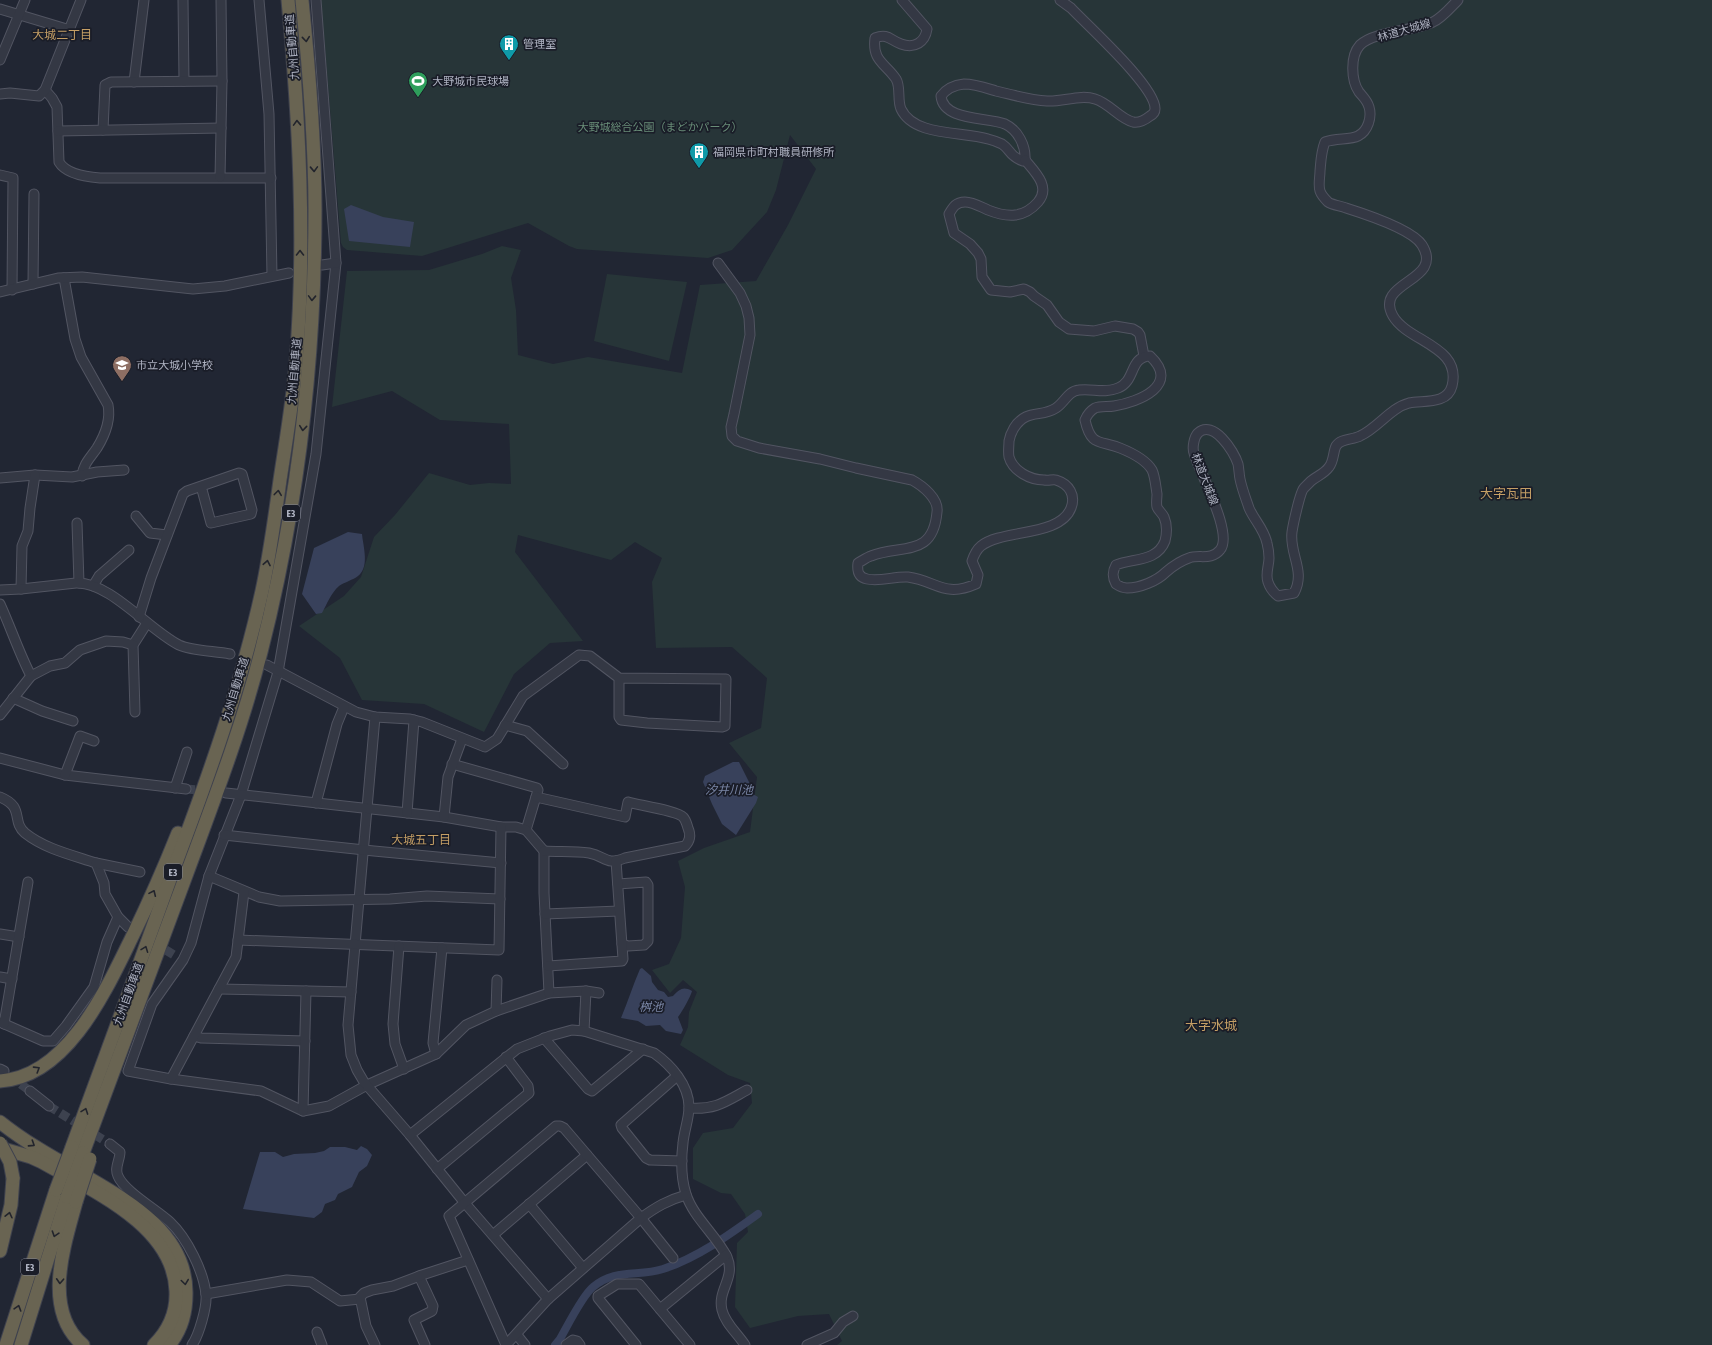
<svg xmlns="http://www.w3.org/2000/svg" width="1712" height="1345" font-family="'Asap Condensed','Noto Sans JP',sans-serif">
  <rect width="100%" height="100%" fill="#212633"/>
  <!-- green -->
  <g fill="#273538">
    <polygon points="321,0 1712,0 1712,1345 837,1345 842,1341 829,1314 798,1316 750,1328 735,1307 737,1243 748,1232 745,1214 731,1194 721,1193 693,1179 693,1148 703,1133 733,1128 752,1103 750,1083 728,1075 680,1045 688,1027 689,1012 697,992 683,980 670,993 652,970 669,964 681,938 682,925 685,887 678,861 704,848 750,832 757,777 729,743 761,728 767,678 732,647 656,648 652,582 662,558 635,542 611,560 518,535 515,552 583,641 550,643 514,674 484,732 424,704 362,700 340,658 299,626 344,596 361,577 374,537 395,515 429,473 470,485 489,483 511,484 509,424 440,420 392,391 332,407 347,271 429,270 482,254 502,246 521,250 511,278 516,310 518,355 553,364 588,357 682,373 700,285 756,281 788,225 816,169 790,135 776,190 767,212 732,250 708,258 577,249 569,246 528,223 422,256 347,250 343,247 341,243"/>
    <polygon points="607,274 687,282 669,361 594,341"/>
  </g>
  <!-- water -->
  <g fill="#38415b">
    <polygon points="351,205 383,217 414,222 410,247 349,241 344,209"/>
    <path d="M348,532L362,534C363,546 370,567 358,576C353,580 345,582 339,586C331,593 327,604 322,613L316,614L302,594L314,548Z"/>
    <polygon points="733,762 739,762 752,788 751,793 758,797 756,803 736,835 722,824 712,804 703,782 705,776"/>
    <path d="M642,968L651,976L652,982L658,990L664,992L668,997L673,996C680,989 683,986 692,991C691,996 682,1012 678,1017L683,1030L681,1034L666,1031L660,1025L646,1026L638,1021L621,1018C628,1001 633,985 640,969Z"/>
    <polygon points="361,1146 367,1149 372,1155 367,1166 359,1172 352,1187 338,1194 335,1200 325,1204 322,1212 314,1218 243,1209 260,1152 275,1152 283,1157 294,1154 315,1153 324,1151 330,1147 345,1147 357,1150"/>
  </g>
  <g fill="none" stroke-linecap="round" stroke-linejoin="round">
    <!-- canal -->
    <path stroke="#38415b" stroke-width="8" d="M555,1345L560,1339C568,1325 582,1296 593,1287C615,1268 638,1277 663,1269C697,1258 729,1235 758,1214"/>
    <!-- minor-tunnel -->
    <g stroke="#3d424f" stroke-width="9" stroke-dasharray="9 4.5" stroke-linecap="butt">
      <polyline points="186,789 207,791"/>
      <polyline points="131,929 174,955"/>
      <polyline points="10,1076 30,1091"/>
      <polyline points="49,1106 110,1144"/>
    </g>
    <defs>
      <g id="minor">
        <polyline points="183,0 184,81"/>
        <polyline points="259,0 269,114 272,276"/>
        <polyline points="316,0 336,263 316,454 278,672 241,795 209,876 191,943 183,960 152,1004 128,1071 171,1079 261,1091 303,1111 329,1106 367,1085 436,1054 466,1025 496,1011 549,993 586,991 599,993"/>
        <path d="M902,0L927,29C925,42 915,49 901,44C890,40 888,33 875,38C872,61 885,63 896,79C901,87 897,100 901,109C914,137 963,131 988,139C992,140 998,142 1002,144C1011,150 1009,156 1023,161L1025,160C1026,146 1018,130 1005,124C987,117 943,121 941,96C947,88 954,85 964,84C975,84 986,88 996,91C1013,95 1030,100 1047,101C1063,102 1080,94 1095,99C1109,103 1120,119 1133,122C1139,123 1145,120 1150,116C1152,115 1155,113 1155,109C1156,87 1088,26 1071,8L1060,0"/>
        <polyline points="0,9 70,30"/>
        <polyline points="0,60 25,0"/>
        <polyline points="134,82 144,0"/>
        <path d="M45,90L52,98L57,107L59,162C66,174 87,177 100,178H271"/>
        <polyline points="0,94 10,93 39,96 45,90 81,0"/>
        <polyline points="103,130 105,85 111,82 222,81"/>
        <polyline points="58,131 221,128"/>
        <path d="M1025,160C1035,172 1051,187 1038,202C1024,218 1008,218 988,210C981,207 973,202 965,202C956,202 953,207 949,214L954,233L970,244L978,253L981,259L982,277L991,290L1010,292L1024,289L1030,292L1034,296L1047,305L1059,322L1069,329L1094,331L1115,326L1133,329L1138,332L1140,335L1144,356"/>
        <polyline points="0,175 13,178 12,290"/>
        <polyline points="220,177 222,81 221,0"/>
        <path d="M718,263L740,293L746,306L749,318L750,335L734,414L731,427L732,436L737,441L759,448L820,459L856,468L912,480C923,486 939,499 937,512C933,558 902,544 871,556C867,557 862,561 858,563C857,571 858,577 867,579C880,582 895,576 908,577C937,581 944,598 976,584L978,575L972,561C974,555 976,550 981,546C1002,529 1060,537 1071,508C1076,495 1069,484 1056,480C1052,479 1049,481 1044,480C1030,480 1013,471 1009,457C1008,452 1009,446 1009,441C1010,435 1011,433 1014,428C1027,408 1041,418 1056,408C1065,402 1068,391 1079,390C1093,388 1103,394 1118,388C1136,381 1129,357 1150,356C1181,385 1139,402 1114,406C1108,407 1100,406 1095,408C1090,411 1087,415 1085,420C1091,447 1100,440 1120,448C1130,452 1146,460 1152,470C1155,476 1156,488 1157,494C1157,498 1156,503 1157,507C1158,510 1162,513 1164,517C1167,524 1167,533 1165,541C1157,562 1133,558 1116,565C1112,572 1112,577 1116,584C1119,586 1124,588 1127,588C1140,588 1157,581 1166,572C1173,566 1180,561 1189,558C1199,554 1211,561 1220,550C1234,534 1199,472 1194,453C1192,448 1194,437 1198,433C1213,419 1234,451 1238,464C1239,469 1239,474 1240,479C1242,489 1246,499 1249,508C1254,520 1264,529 1267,543C1268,547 1269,553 1269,558C1269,566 1265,574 1268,582C1270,588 1273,592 1278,596L1294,593C1306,571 1289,554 1292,532C1293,525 1300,492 1304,488C1306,486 1309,483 1311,481C1317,476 1324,474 1329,467C1334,461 1333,452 1336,446C1341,438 1353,440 1360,436C1378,428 1390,408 1409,403C1423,400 1447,405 1452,386C1462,346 1408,342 1393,316C1373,281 1445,282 1422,245C1412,229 1365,214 1346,208C1341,206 1332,205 1328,202C1325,199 1321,194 1320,191C1318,185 1320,177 1320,171C1321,160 1321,152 1325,142C1336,138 1350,140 1358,136C1368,131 1372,117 1369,107C1367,100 1363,97 1359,92C1351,80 1350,56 1360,45C1374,31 1415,31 1433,22C1442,18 1451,7 1458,0"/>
        <polyline points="322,265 336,263"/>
        <path d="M64,278L75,339L81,357L108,405C111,420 105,435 97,448C91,457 83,464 82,476"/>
        <polyline points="33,284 34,194"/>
        <polyline points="0,292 58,278 82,277 193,289 225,286 289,273"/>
        <polyline points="0,478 35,475 72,477 97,472 124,470"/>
        <polyline points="136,516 150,533 167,535"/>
        <polyline points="77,523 79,583"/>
        <polyline points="93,586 99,576 129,550"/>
        <polyline points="21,589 22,546 28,531 30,508 35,475"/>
        <path d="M0,590L21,589L76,583C109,581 149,630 179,645C192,651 215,651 230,654"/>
        <path d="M0,604C11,628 19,653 31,676"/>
        <polyline points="139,617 151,578 183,494 187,491 239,473 242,474 252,510 251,514 211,523 201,486"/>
        <polyline points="267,665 356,712 375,717 410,719 422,722 485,747 497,739 523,696 579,655 590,656 619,678 726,679 725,726 722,727 647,723 621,720 619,717 619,678"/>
        <polyline points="13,698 42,711 73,721"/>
        <polyline points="135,712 133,645 147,623"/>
        <polyline points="0,715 31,676 50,666 65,663 80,650 106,641 123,642 133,645"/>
        <polyline points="375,717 348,1025 351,1055 357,1070 364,1082 410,1135 464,1202 548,1299"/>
        <polyline points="505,725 527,731 563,764"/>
        <polyline points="0,758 65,775 186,789"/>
        <polyline points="452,764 537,788 538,790 526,830"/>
        <polyline points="65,775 80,736 94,741"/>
        <polyline points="175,788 187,752"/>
        <polyline points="226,793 444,817 501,827 516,827 526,830 544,851 544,893 549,993"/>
        <path d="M0,797C25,807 11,821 25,833C45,849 72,855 96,863L104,883L105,894L118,917L128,927"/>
        <path d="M536,797L625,817L628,802C638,805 678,811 683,817C686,820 687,825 688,828C691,835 690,841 685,846L625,858C605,866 606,856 589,853C574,851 559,852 544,851"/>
        <polyline points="316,803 337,724 344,707"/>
        <polyline points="407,813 414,720"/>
        <polyline points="444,817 448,777 462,739"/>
        <polyline points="224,835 374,851 501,863"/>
        <polyline points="96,863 140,872"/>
        <polyline points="209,876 259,897 280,901 390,899 427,896 500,899"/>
        <polyline points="618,884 646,882 648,885 648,941 644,945 628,946 622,944"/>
        <polyline points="545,914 619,911"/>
        <polyline points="0,934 19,937"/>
        <polyline points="238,940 499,950 501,827"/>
        <polyline points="399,946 393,1024 395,1044 404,1069"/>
        <polyline points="548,966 622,961 623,959 616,861"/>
        <polyline points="0,977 12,979"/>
        <polyline points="219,989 351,992"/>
        <polyline points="496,1011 497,980"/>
        <polyline points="0,1022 43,1041 53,1041 66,1026 94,987 107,942 118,917"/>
        <polyline points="4,1024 28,882"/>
        <polyline points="584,1031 586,991"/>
        <polyline points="194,1036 201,1038 305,1041"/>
        <polyline points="544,1038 588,1089 592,1091 643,1049"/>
        <polyline points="436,1054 433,1043 442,948"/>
        <polyline points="0,1069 4,1071"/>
        <polyline points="677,1076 621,1125 622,1128 646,1158 650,1160 682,1161"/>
        <polyline points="171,1079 236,957 244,892"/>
        <polyline points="30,1091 49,1106"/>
        <path d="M689,1108C715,1110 725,1102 747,1090"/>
        <polyline points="303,1111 306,991"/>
        <path d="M410,1135L517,1049L550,1036L572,1030L584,1031L654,1053C671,1065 689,1085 689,1107C689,1119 684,1131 683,1143C681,1159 681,1178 686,1194C693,1217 717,1236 727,1257C736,1278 717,1290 722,1310C725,1323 737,1333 745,1345"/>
        <path d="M110,1144L120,1152C120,1160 114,1168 118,1176C124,1191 157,1210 170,1222C187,1238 204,1272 206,1295C207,1307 199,1335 192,1345"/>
        <polyline points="437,1169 529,1093 528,1086 506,1057"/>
        <polyline points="529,1204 583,1268"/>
        <polyline points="493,1235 587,1155"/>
        <polyline points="419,1276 433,1306 432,1311 414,1320 425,1345"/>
        <polyline points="206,1294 287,1280 311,1282 340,1301 360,1299"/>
        <polyline points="660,1309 726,1255"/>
        <polyline points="317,1332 322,1345"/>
        <polyline points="517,1335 525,1345"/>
        <polyline points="375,1345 366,1326 360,1297 364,1293 372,1290 393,1286 422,1275 468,1260"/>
        <polyline points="506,1345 449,1216 556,1126 560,1126 564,1128 641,1218 673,1258"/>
        <path d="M506,1345L548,1299L641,1218C656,1207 668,1200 686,1195"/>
        <polyline points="566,1345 573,1340 577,1341 580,1345"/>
        <polyline points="636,1345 598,1298 598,1296 617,1284 639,1284 690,1345"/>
        <polyline points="807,1345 834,1333 843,1322 853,1316"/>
      </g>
      <g id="highway">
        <path d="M0,1081C68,1077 107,988 133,935C149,902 164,868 178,833"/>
        <path d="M0,1122C25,1142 52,1157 80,1173C126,1200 187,1232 186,1294C186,1313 181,1331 169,1345"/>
        <path d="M72,1147C106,1054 141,961 174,868C208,778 241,686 262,591C270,554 275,517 280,480C286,440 293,401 296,362C306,242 299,119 288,0"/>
        <path d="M0,1148L31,1157L42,1162C91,1190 174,1225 176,1291C177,1312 169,1330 154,1345"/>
        <path d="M83,1153C118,1059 153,966 187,873C214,800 242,727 261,652C298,507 315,358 315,209C315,139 309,69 302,0"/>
        <path d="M76,1202C64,1246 42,1310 83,1345"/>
        <polyline points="0,1251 11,1205 13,1178"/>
        <polyline points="6,1345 56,1190"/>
        <polyline points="21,1345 67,1197"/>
      </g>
    </defs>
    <!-- minor casing -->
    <use href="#minor" stroke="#525562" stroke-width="11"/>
    <!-- highway casing -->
    <use href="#highway" stroke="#3f424e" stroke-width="15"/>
    <!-- minor -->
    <use href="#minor" stroke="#343844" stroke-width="9"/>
    <!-- highway -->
    <use href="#highway" stroke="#696452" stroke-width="13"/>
    <defs>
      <g id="highway-bridge">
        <polyline points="0,1143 10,1162 13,1178"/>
        <polyline points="56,1190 72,1147"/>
        <polyline points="67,1197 83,1153"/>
        <polyline points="76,1202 90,1159"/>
      </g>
    </defs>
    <!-- highway-bridge casing -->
    <use href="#highway-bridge" stroke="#3f424e" stroke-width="15" stroke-linecap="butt"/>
    <!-- highway-bridge -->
    <use href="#highway-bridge" stroke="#696452" stroke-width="13"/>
  </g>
  <!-- one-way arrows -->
  <defs><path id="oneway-chevron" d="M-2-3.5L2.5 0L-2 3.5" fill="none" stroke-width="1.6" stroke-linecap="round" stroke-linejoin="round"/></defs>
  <g stroke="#22242c">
    <use href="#oneway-chevron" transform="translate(306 39) rotate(84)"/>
    <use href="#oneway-chevron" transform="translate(297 123) rotate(-92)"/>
    <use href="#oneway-chevron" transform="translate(314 169) rotate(88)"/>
    <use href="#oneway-chevron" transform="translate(300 253) rotate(-90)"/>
    <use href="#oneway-chevron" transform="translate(312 298) rotate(92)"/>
    <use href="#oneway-chevron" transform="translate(303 428) rotate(96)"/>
    <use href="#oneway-chevron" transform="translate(278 493) rotate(-83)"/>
    <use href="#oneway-chevron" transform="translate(267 563) rotate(-79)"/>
    <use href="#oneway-chevron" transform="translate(153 893) rotate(-66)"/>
    <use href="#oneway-chevron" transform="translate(145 949) rotate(-69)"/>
    <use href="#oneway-chevron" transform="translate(37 1069) rotate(-32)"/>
    <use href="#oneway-chevron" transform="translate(85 1111) rotate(-70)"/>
    <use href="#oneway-chevron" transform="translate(32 1144) rotate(33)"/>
    <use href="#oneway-chevron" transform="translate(9 1215) rotate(-77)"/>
    <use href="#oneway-chevron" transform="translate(55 1234) rotate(108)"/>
    <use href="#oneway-chevron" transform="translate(60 1281) rotate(93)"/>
    <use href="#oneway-chevron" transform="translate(185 1282) rotate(82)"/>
    <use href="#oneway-chevron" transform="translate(18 1308) rotate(-73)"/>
  </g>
  <!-- icons -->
  <defs>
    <symbol id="building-pin" viewBox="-11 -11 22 30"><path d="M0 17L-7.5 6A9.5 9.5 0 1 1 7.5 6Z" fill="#0f9aa8" stroke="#1a1d28"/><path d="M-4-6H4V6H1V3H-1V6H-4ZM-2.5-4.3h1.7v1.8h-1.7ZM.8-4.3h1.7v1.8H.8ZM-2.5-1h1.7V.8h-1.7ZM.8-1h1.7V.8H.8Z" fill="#fff"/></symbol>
    <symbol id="stadium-pin" viewBox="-11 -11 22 30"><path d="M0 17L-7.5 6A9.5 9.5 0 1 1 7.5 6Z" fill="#2e9e5b" stroke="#1a1d28"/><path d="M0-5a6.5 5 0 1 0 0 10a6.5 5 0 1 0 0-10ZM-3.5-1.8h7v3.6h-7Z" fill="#fff"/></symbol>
    <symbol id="school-pin" viewBox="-11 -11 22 30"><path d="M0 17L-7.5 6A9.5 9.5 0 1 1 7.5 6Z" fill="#8d6e63" stroke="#1a1d28"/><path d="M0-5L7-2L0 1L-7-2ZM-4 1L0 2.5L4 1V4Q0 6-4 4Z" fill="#fff"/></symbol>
  </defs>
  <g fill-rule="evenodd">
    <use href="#building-pin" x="498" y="33" width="22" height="30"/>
    <use href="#stadium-pin" x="407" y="70" width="22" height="30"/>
    <use href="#building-pin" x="688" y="141" width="22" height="30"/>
    <use href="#school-pin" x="111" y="354" width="22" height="30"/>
  </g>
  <g text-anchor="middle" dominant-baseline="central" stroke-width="3.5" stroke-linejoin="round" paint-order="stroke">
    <!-- shield labels -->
    <g fill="#1a1d28" stroke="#828593" stroke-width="1">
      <rect x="282" y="505" width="18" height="16" rx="3"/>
      <rect x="164" y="864" width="18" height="16" rx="3"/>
      <rect x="21" y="1259" width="18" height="16" rx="3"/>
    </g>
    <g font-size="10" font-weight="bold" fill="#aeb2c1">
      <text x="291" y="513">E3</text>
      <text x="173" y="872">E3</text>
      <text x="30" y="1267">E3</text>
    </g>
    <!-- street labels -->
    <g font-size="11" fill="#aeb2c1" stroke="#1a1d28">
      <text transform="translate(1404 30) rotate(-16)">林道大城線</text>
      <text transform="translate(292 47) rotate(-95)">九州自動車道</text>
      <text transform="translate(294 371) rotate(-85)">九州自動車道</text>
      <text transform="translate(1205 479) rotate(69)">林道大城線</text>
      <text transform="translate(235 689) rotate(-73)">九州自動車道</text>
      <text transform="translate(128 994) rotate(-70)">九州自動車道</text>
    </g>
    <!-- poi labels -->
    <g font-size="11" fill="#aeb2c1" stroke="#1a1d28" text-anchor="start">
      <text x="523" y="44">管理室</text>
      <text x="432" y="81">大野城市民球場</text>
      <text x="713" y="152">福岡県市町村職員研修所</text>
      <text x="136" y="365">市立大城小学校</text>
    </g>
    <!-- park labels -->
    <g font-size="11" fill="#698e78" stroke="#1a1d28">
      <text x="660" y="127">大野城総合公園（まどかパーク）</text>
    </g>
    <!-- neighbourhood labels -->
    <g font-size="12" fill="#c59f65" stroke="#1a1d28">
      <text x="62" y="35">大城二丁目</text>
      <text x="421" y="840">大城五丁目</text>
    </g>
    <!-- water labels -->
    <g font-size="12" font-style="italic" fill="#7a86a6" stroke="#1a1d28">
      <text x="729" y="790">汐井川池</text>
      <text x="651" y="1007">桝池</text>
    </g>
    <!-- quarter labels -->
    <g font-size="13" fill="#c59f65" stroke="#1a1d28">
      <text x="1506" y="493">大字瓦田</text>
      <text x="1211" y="1025">大字水城</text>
    </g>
  </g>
</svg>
